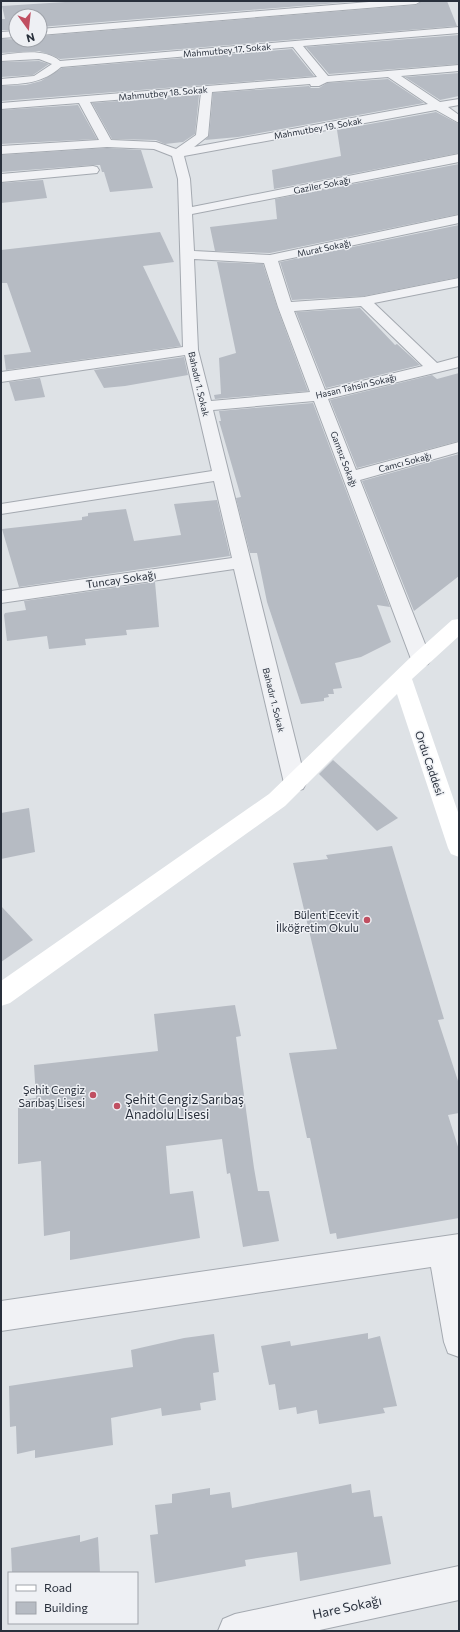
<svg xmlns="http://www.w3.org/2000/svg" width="460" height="1632" font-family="Commissioner,sans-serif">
  <rect width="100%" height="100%" fill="#dee2e6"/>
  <!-- building -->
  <g fill="#b6bbc3">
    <polygon points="81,1 363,1 40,27 40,16 16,16 16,30 1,30 1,19 5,19 2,6"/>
    <polygon points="422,1 447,1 457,26 60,59 54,56 39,51 1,53 1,39 40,40 40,36 416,5"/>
    <polygon points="459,35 459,64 329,74 306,47"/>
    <polygon points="292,49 314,76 1,101 1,86 26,85 41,81 62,68"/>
    <polygon points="39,61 49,64 33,75 1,77 1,62"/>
    <polygon points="459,73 459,96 440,100 405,77"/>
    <polygon points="388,79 424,103 238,137 205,140 209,136 213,93 309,86 311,88 319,88 327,83"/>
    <polygon points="199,95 195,134 183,142 165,144 156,140 112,139 92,103"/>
    <polygon points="78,105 97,139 1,144 1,110"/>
    <polygon points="436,112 459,124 459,153 274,189 272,170 341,156 337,130"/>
    <polygon points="107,148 141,150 153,188 110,192 104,172 102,172 100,165 93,165 1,172 1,155"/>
    <polygon points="459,164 459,214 270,253 215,251 210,227 277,219 275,199"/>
    <polygon points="43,180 47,198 1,203 1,183"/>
    <polygon points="459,225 459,277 364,296 292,300 280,262"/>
    <polygon points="160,232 174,262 143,266 181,346 6,370 4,355 31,352 7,283 1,283 1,250"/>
    <polygon points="217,262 263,264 277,307 308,391 215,399 214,395 221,394 219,358 236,353"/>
    <polygon points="360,308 395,345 397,344 420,365 326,388 296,312"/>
    <polygon points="184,357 188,375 125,386 104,388 94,370"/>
    <polygon points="459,373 459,441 357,468 330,400 432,375 437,379"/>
    <polygon points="40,378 45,397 15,401 9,382"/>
    <polygon points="313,403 390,607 377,605 391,642 361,657 335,663 342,688 333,689 334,694 328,694 329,697 324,698 324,701 301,704 267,602 257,553 250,553 236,498 241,497 219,421 221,421 219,411"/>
    <polygon points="459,454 459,576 414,611 362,481"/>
    <polygon points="217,500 230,556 19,587 2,529 82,520 82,517 88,516 88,513 126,509 134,541 181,535 174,504"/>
    <polygon points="155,582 159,627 126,630 127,635 85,639 86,645 49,649 47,636 7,641 4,615 5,613 26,610 24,601"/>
    <polygon points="333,760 398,818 377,831 319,774"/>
    <polygon points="29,808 35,852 1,859 1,813"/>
    <polygon points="392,846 444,1019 438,1020 459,1084 459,1113 448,1115 459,1150 459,1218 337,1239 336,1233 330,1234 310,1138 307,1138 289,1053 337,1049 293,863 328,859 326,855"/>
    <polygon points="1,906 33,940 1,962"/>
    <polygon points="235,1005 241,1036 236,1037 254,1168 258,1191 269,1191 279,1241 243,1247 230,1173 227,1174 222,1139 166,1146 170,1194 193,1191 200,1238 70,1260 70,1231 44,1236 41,1161 18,1164 18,1100 36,1098 34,1065 158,1051 154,1014"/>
    <polygon points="368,1333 368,1339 380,1336 397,1406 383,1408 385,1413 319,1424 317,1410 297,1414 296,1407 279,1410 275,1384 269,1385 261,1346 290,1341 291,1346"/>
    <polygon points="214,1334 219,1372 213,1373 216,1400 200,1403 201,1410 162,1416 161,1408 111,1418 113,1445 35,1458 35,1450 17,1454 16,1426 10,1427 9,1386 133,1367 131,1350 184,1338"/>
    <polygon points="351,1484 352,1493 370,1490 374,1517 382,1516 391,1564 300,1581 297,1552 245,1560 246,1566 155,1583 150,1535 158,1534 155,1505 172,1503 172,1494 210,1488 210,1495 230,1492 232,1508"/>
    <polygon points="80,1535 80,1542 98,1537 100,1573 12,1573 11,1548"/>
  </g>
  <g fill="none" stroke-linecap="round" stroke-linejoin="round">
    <defs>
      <g id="street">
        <polygon points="381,1 421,1 416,4 40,35 40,29"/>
        <path d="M459,27V33L303,46L328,76L459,65V71L401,76L440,102L459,99V105L448,107L459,115V123L436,110L184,156L190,179L192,207L459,154V162L192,214L194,251L270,255L459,215V223L278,261L291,302L364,297L459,278V286L374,303L437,363L459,357V367L328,399L356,470L459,442V452L360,480L431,659L428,664L421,666L414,664L411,659L314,401L213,410L306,783L303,789L295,791L287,789L284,783L234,569L1,603V591L232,558L214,481L1,514V504L212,471L185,355L1,382V372L183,347L178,179L172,156L154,149L107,147L1,154V146L99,140L79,103L1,109V103L317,77L293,47L61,67C43,83 24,84 1,85V79L34,76L52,64L39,59L1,61V55C20,53 44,48 60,61ZM388,77L428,104L194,147L208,136L212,92L310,84L311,86H319L327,82ZM201,93L196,135L176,149L156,142L111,140L90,102ZM194,259L264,263L278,307L310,392L211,401L198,350ZM361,306L423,366L325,390L294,311Z"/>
        <polygon points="16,31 16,37 1,38 1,32"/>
        <polygon points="93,166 97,167 99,170 97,173 1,182 1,174"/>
        <polygon points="459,1234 459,1357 448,1353 444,1342 431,1267 1,1331 1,1301"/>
        <polygon points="459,1566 459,1600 315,1631 218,1631 223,1619 235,1614"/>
      </g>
    </defs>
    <!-- street casing -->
    <use href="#street" stroke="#a4a9b0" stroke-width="2"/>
    <!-- street -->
    <use href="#street" fill="#f1f2f5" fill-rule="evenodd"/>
    <!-- secondary -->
    <polygon fill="#fff" fill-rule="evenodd" points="459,619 459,636 412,679 459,815 459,857 451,854 448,848 397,694 285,806 10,1003 1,1006 1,981 269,794 414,654 452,620"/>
  </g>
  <!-- markers -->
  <g fill="#c04f61" stroke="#eef0f4" stroke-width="1.5">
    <circle cx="367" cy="920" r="4"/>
    <circle cx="93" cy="1095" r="4"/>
    <circle cx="117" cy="1106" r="4"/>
  </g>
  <g text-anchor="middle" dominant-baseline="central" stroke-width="3" stroke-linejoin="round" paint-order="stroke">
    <!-- far-street labels -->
    <g font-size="9" fill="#29303c" stroke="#eef0f4">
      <text transform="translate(227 50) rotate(-5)">Mahmutbey 17. Sokak</text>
      <text transform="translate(163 93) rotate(-5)">Mahmutbey 18. Sokak</text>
      <text transform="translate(318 128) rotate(-10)">Mahmutbey 19. Sokak</text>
      <text transform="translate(322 185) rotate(-11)">Gaziler Sokağı</text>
      <text transform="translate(324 248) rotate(-12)">Murat Sokağı</text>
      <text transform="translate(199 384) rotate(77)">Bahadır 1. Sokak</text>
      <text transform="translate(356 386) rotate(-13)">Hasan Tahsin Sokağı</text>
      <text transform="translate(344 459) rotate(69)">Gamsız Sokağı</text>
      <text transform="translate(405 462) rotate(-15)">Camcı Sokağı</text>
      <text transform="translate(274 700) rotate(76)">Bahadır 1. Sokak</text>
    </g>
    <!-- street labels -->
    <g font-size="11" fill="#29303c" stroke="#eef0f4">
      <text transform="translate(121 579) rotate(-8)">Tuncay Sokağı</text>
      <text transform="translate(430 763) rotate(71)">Ordu Caddesi</text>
    </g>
    <!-- poi labels -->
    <g font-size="11" fill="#29303c" stroke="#eef0f4" text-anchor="end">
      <text x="359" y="914">Bülent Ecevit<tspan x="359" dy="13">İlköğretim Okulu</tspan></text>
      <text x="85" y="1089">Şehit Cengiz<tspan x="85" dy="13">Sarıbaş Lisesi</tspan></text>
    </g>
    <!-- near-poi labels -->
    <g font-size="13" fill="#29303c" stroke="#eef0f4" text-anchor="start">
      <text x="125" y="1099">Şehit Cengiz Sarıbaş<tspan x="125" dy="15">Anadolu Lisesi</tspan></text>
    </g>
    <!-- near-street labels -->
    <g font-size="13" fill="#29303c" stroke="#eef0f4">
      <text transform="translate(347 1607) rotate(-12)">Hare Sokağı</text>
    </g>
  </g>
  <!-- border -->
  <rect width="460" height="1632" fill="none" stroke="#29303c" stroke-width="4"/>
  <!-- legend -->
  <rect x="8" y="1572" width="130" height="52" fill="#eef0f4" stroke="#9fa3aa"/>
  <rect x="16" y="1585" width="20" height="6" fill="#ffffff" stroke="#9fa3aa"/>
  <text x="44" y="1592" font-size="12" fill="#29303c">Road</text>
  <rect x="16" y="1602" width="20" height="12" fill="#b6bbc3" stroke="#9fa3aa"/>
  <text x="44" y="1612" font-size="12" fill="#29303c">Building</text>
  <!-- north arrow -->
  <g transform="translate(28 28) rotate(165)"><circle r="19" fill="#eef0f4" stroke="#9fa3aa"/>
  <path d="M0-3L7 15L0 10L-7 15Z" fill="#c04f61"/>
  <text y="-6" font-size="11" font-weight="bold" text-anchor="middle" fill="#29303c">N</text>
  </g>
</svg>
